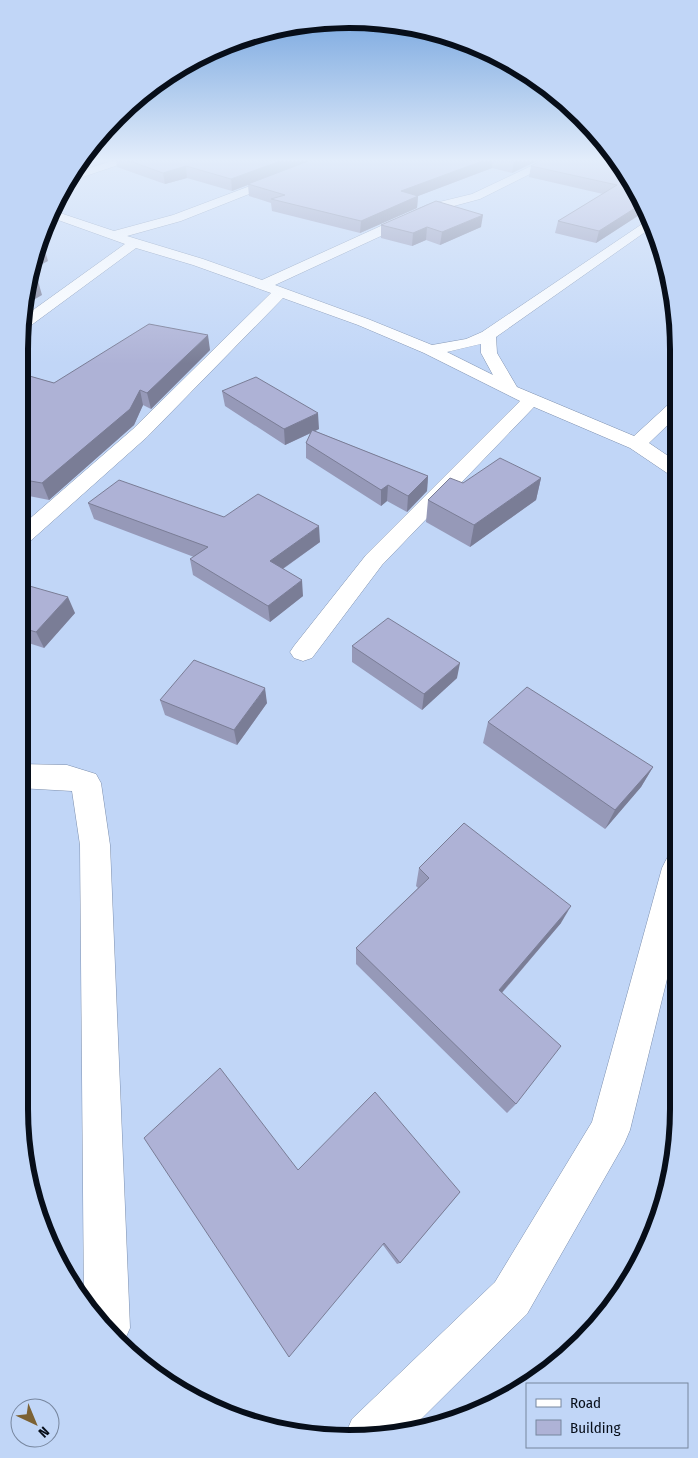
<svg xmlns="http://www.w3.org/2000/svg" width="698" height="1458" font-family="'Fira Sans Condensed',sans-serif">
  <rect width="100%" height="100%" fill="#c1d6f7"/>
  <g fill="none" stroke-linecap="round" stroke-linejoin="round">
    <defs>
      <g id="minor">
        <polygon points="114,160 133,160 65,183 69,175"/>
        <path d="M319,160H335L181,221L127,236L203,259L262,280L427,205L472,194L544,160H558L480,199L435,211L275,285L368,319L432,345L466,339L482,332L651,218L655,225L496,337L497,353L517,387L634,436L671,402L677,401V416L649,443L677,462V477L670,475L630,448L534,407L382,565L312,658L303,661L294,658L290,652L294,646L366,555L520,401L424,353L358,325L283,298L147,437L27,544L19,546V528L133,429L271,293L193,265L136,248L26,329L21,331L22,318L125,244L47,216L51,210L114,231L173,215ZM481,344V353L493,375L447,352Z"/>
        <polygon points="19,764 67,765 96,774 101,783 110,845 130,1328 123,1344 87,1310 84,1304 80,845 72,791 19,788"/>
        <polygon points="678,854 679,930 630,1130 624,1144 527,1314 408,1432 392,1436 345,1435 352,1419 495,1282 592,1122 662,868 667,858"/>
      </g>
    </defs>
    <!-- minor casing -->
    <use href="#minor" stroke="#7c8fae" stroke-width="1"/>
    <!-- minor -->
    <use href="#minor" fill="#fff" fill-rule="evenodd"/>
  </g>
  <!-- wall -->
  <g fill="#9699b8">
    <polygon points="116,160 539,160 512,173 492,168 418,196 417,208 360,233 272,211 271,203 249,196 248,185 232,191 187,178 165,184 117,167"/>
    <polygon points="618,160 647,210 596,243 555,233 558,221 603,194 529,177 531,166"/>
    <polygon points="381,225 481,227 440,245 426,240 412,246 381,238"/>
    <polygon points="210,350 151,409 143,405 134,425 49,500 19,494 19,373 54,383"/>
    <polygon points="222,391 319,429 315,431 428,476 427,491 407,512 387,501 381,506 306,458 306,443 311,433 285,445 225,406"/>
    <polygon points="541,478 536,500 470,547 426,522 428,500 463,483"/>
    <polygon points="88,503 224,517 320,542 283,569 303,596 270,622 193,575 190,559 194,557 94,519"/>
    <polygon points="19,583 75,613 44,648 19,640"/>
    <polygon points="352,646 457,678 422,710 352,662"/>
    <polygon points="160,700 267,703 237,745 165,715"/>
    <polygon points="488,722 653,767 641,787 605,829 483,743"/>
    <polygon points="419,868 561,923 502,993 516,1104 507,1113 356,964 356,948 418,888 416,886"/>
    <polygon points="679,1000 679,1021 673,1019"/>
    <polygon points="298,1170 460,1192 400,1263 397,1264 383,1245"/>
  </g>
  <!-- shaded-wall -->
  <g fill="#7a7d96">
    <polygon points="283,160 313,160 232,191 231,179"/>
    <polygon points="485,160 493,160 492,168 418,196 417,208 360,233 361,221 401,191"/>
    <polygon points="517,160 539,160 512,173 514,162"/>
    <polygon points="186,166 187,178 165,184 163,173"/>
    <polygon points="643,203 647,210 596,243 599,231"/>
    <polygon points="483,215 481,227 440,245 442,232"/>
    <polygon points="427,227 426,240 412,246 413,233"/>
    <polygon points="44,247 48,261 29,271 35,252"/>
    <polygon points="38,281 42,295 25,305 27,310 22,313 25,288"/>
    <polygon points="208,335 210,350 151,409 147,393"/>
    <polygon points="140,390 143,405 134,425 49,500 42,483"/>
    <polygon points="318,413 319,429 285,445 284,429"/>
    <polygon points="428,476 427,491 407,512 408,496"/>
    <polygon points="541,478 536,500 470,547 474,525"/>
    <polygon points="388,485 387,501 381,506 381,490"/>
    <polygon points="319,526 320,542 271,577 270,561"/>
    <polygon points="302,580 303,596 270,622 268,606"/>
    <polygon points="68,597 75,613 44,648 36,632"/>
    <polygon points="460,663 457,678 422,710 424,694"/>
    <polygon points="265,688 267,703 237,745 234,730"/>
    <polygon points="653,767 641,787 605,829 615,810"/>
    <polygon points="571,906 561,923 492,1004 499,990"/>
  </g>
  <!-- building -->
  <g fill="#aeb2d6" stroke="#7a7d96">
    <polygon points="127,160 283,160 231,179 186,166 163,173"/>
    <polygon points="311,160 485,160 401,191 418,196 361,221 271,199 285,195 248,184"/>
    <polygon points="541,160 618,160 643,203 599,231 558,221 617,185 531,166"/>
    <polygon points="436,201 483,215 442,232 427,227 413,233 381,225"/>
    <polygon points="37,246 44,247 35,252"/>
    <polygon points="27,278 38,281 25,288"/>
    <polygon points="149,324 208,335 147,393 140,390 130,409 42,483 19,479 19,373 54,383"/>
    <polygon points="256,377 318,413 284,429 222,391"/>
    <polygon points="312,430 428,476 408,496 388,485 381,490 306,443"/>
    <polygon points="500,458 541,478 474,525 428,500 450,478 463,483"/>
    <polygon points="119,480 224,517 258,494 319,526 270,561 302,580 268,606 190,559 208,547 88,503"/>
    <polygon points="19,583 68,597 36,632 19,627"/>
    <polygon points="388,618 460,663 424,694 352,646"/>
    <polygon points="194,660 265,688 234,730 160,700"/>
    <polygon points="527,687 653,767 615,810 488,722"/>
    <polygon points="464,823 571,906 499,990 561,1046 516,1104 356,948 429,878 419,868"/>
    <polygon points="220,1068 298,1170 375,1092 460,1192 400,1263 384,1243 289,1357 144,1138"/>
  </g>
  <!-- sky -->
  <linearGradient id="sky" x2="0" y2="1"><stop stop-color="#71a2dd"/><stop offset="0.44" stop-color="#e3edfb"/><stop offset="1" stop-color="#e3edfb" stop-opacity="0"/></linearGradient>
  <rect width="698" height="364" fill="url(#sky)"/>
  <!-- crop -->
  <path d="M0 0H698V1458H0ZM349 28H349A321 321 0 0 1 670 349V1109A321 321 0 0 1 349 1430H349A321 321 0 0 1 28 1109V349A321 321 0 0 1 349 28Z" fill="#c1d6f7" fill-rule="evenodd"/>
  <path fill="none" stroke="#070e19" stroke-width="6" d="M349 28H349A321 321 0 0 1 670 349V1109A321 321 0 0 1 349 1430H349A321 321 0 0 1 28 1109V349A321 321 0 0 1 349 28Z"/>
  <!-- legend -->
  <rect x="526" y="1383" width="162" height="65" fill="#c1d6f7" stroke="#77869e"/>
  <rect x="536" y="1399" width="25" height="8" fill="#ffffff" stroke="#77869e"/>
  <text x="570" y="1408" font-size="15" fill="#070e19">Road</text>
  <rect x="536" y="1420" width="25" height="15" fill="#aeb2d6" stroke="#77869e"/>
  <text x="570" y="1433" font-size="15" fill="#070e19">Building</text>
  <!-- north arrow -->
  <g transform="translate(35 1423) rotate(136)"><circle r="24" fill="#c1d6f7" stroke="#77869e"/>
  <path d="M0-4L9 19L0 12L-9 19Z" fill="#7c6234"/>
  <text y="-8" font-size="14" font-weight="bold" text-anchor="middle" fill="#070e19">N</text>
  </g>
</svg>
